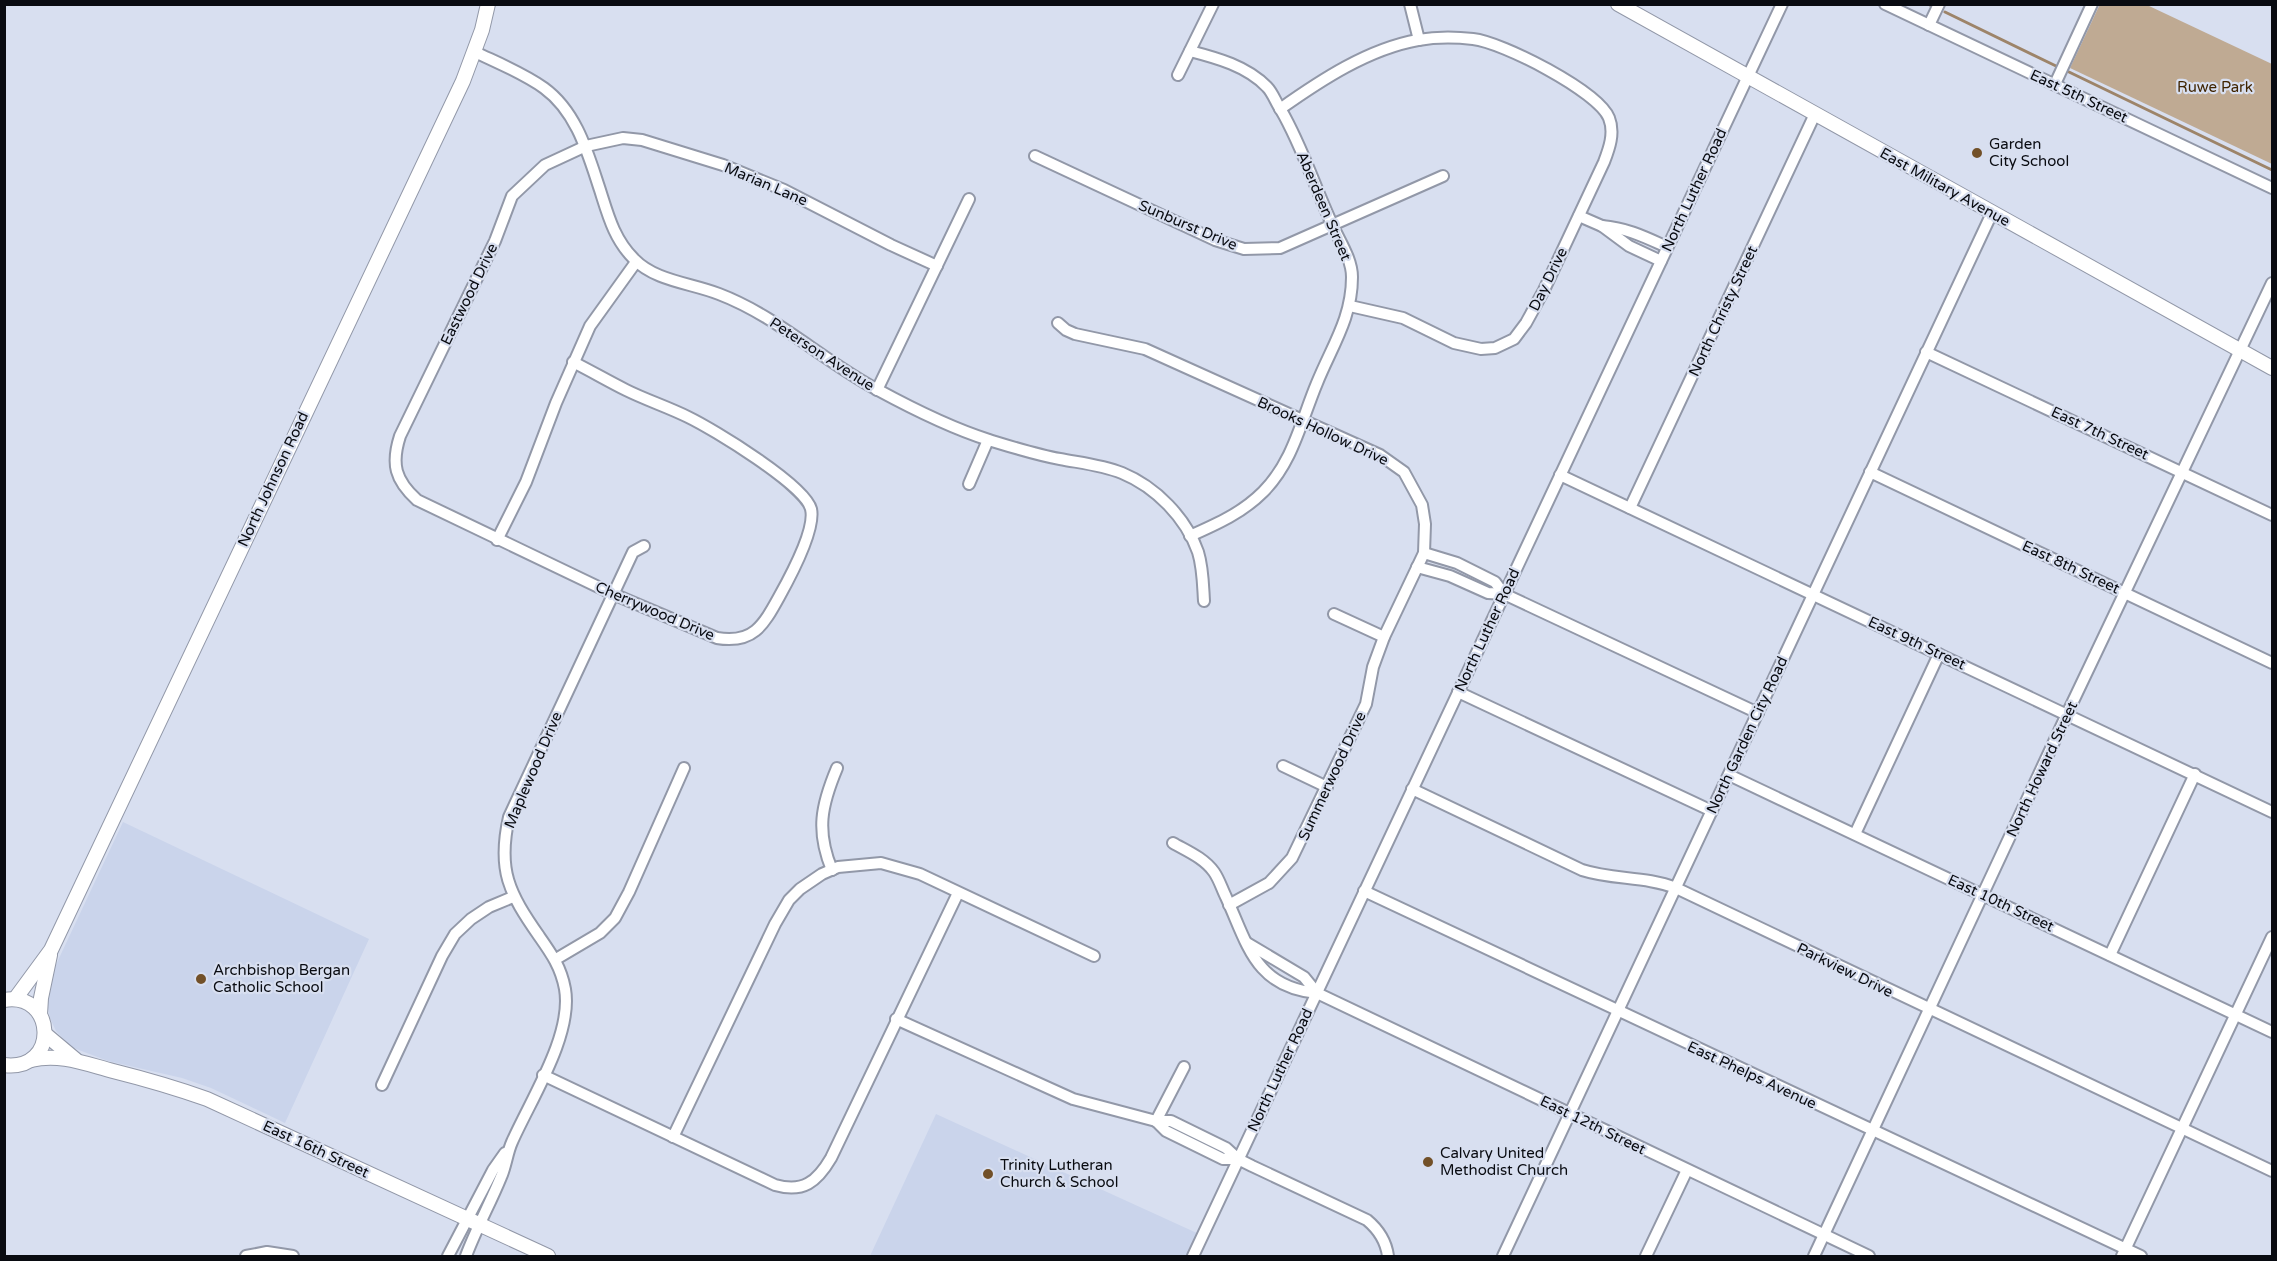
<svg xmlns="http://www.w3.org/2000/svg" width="2277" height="1261" font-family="'Varela Round',sans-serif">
  <rect width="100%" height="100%" fill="#d8dff0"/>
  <!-- built -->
  <g fill="#cad4eb">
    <polygon points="123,822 369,939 285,1123 211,1088 182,1078 108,1061 71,1047 56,1031 50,1018 47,1003 53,971"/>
    <polygon points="936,1114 1199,1234 1188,1256 870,1256"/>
  </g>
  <!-- green -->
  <polygon fill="#bfaa93" points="2100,4 2147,5 2272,64 2272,164 2070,68"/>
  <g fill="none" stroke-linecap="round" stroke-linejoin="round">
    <!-- stream -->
    <g stroke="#9d8469" stroke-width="3">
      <polyline points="1929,4 1930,5"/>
      <polyline points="1945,12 2056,66"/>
      <polyline points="2069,72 2272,170"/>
    </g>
    <defs>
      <g id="minor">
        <polyline points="1410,4 1419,40"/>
        <polyline points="1885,4 2272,188"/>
        <polyline points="1929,25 1939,4"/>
        <path d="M1190,51C1217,58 1247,66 1267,87C1273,93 1276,103 1281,110C1302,146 1314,185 1331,222C1338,239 1352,258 1352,277C1352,318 1332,346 1317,383C1301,421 1293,462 1263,492C1242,513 1217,524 1190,536"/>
        <path d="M475,52C498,63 523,73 544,88C577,112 588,154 600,190C608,215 614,239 634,259C655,281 691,283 719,294C777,316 823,361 878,390C913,409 951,428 989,440C1012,447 1037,455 1060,459C1081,463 1102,465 1122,473C1156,487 1186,518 1198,552C1203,568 1203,585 1204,601"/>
        <polyline points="1178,75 1213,4"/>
        <polyline points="2055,84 2092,4"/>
        <path d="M1280,109C1321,80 1368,49 1418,40C1435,37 1456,37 1473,39C1502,42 1598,91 1609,118C1615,133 1609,149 1604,162L1544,290L1526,323L1514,339L1495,348L1481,349L1454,343L1403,318L1350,306"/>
        <polyline points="1035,156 1215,240 1244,249 1280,248 1443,176"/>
        <polyline points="1579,216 1602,226 1629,246 1661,261"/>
        <path d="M1602,226C1627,228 1645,237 1667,247"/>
        <polyline points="1058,323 1066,330 1075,334 1145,349 1380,455 1404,472 1422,505 1425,524 1424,553 1384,637 1373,667 1366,704 1292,858 1269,883 1229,905"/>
        <polyline points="1926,352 2272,515"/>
        <path d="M573,362C591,371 608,381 626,390C646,400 668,407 688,417C713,429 805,485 811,509C816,530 789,579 779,597C763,626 753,644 717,638L613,594L417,500C395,480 391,464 400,436L495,241L512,196L545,165L586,146L623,138L642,140L723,165L784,190L891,245L937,266"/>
        <polyline points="877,390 969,199"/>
        <polyline points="1870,472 2272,663"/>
        <polyline points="1560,475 2272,812"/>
        <polyline points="969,484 988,440"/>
        <polyline points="1630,508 1815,114"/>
        <polyline points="497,540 526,482 556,403 590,326 636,262"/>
        <polyline points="1424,553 1457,563 1495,582 1504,594"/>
        <polyline points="1417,567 1450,576 1488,593 1504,594 1758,713"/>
        <polyline points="1334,614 1384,637"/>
        <polyline points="1458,692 1712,811"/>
        <polyline points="1283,766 1327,787"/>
        <polyline points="1729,775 2272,1032"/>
        <path d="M1412,789L1582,870C1613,880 1645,876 1676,888L2272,1171"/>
        <polyline points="1855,834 1939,654"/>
        <path d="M1173,843C1187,851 1204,858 1214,872C1219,879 1222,889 1226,897C1248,945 1255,987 1317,993L1869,1256"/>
        <path d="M832,870C816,831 821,806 837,768"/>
        <polyline points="1364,891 2141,1256"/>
        <polyline points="1247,943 1304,977 1317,993"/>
        <polyline points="2110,955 2195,774"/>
        <polyline points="556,959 600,933 615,918 629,892 684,768"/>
        <path d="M896,1019L1073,1099L1156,1121H1171L1226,1148L1238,1159L1252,1166L1367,1220C1379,1230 1386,1241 1388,1256"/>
        <path d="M543,1075L775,1185C803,1193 817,1182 831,1158L958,893"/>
        <polyline points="382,1085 442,956 455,934 471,919 489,907 513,897"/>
        <polyline points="1156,1121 1166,1131 1223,1159 1238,1159"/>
        <polyline points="1156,1121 1184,1067"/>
        <polyline points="673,1137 775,924 789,900 800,889 822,874 838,867 881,863 920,874 1094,956"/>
        <polyline points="246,1256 267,1252 293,1256"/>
        <polyline points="448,1256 493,1170 505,1153"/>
        <path d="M466,1256C476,1229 490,1204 501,1177C506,1166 507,1153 512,1142C531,1099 573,1035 565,989C561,967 551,953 539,936C509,893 497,870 509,817L633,552L644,546"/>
        <polyline points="1193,1256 1782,4"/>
        <polyline points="1503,1256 1992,213"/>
        <polyline points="1646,1256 1687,1170"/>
        <polyline points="1814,1256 2067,714 2272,283"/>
        <polyline points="2122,1256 2272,937"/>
      </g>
      <g id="major">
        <polyline points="1618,4 2272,368"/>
        <polyline points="15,999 51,950 463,81 482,30 488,4"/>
        <path d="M4,1000C56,991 60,1072 4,1065"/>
        <polyline points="40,1014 41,998 50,955"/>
        <polyline points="45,1034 76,1060"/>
        <path d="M31,1060C60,1053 86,1064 113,1071C145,1079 176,1088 207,1099L548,1256"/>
      </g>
    </defs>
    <!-- minor casing -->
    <use href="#minor" stroke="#9298a8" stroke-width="14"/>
    <!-- major casing -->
    <use href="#major" stroke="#9298a8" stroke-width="16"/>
    <!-- minor -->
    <use href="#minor" stroke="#fff" stroke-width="10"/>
    <!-- major -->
    <use href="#major" stroke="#fff" stroke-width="14"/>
  </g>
  <!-- markers -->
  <g fill="#725028" stroke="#d8dff0" stroke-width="2">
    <circle cx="1977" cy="153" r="6"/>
    <circle cx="201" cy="979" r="6"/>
    <circle cx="1428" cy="1162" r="6"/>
    <circle cx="988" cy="1174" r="6"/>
  </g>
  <g text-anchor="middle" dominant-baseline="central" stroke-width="4.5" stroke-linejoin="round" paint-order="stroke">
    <!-- park labels -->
    <g font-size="15" fill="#3f2400" stroke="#d8dff0">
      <text x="2215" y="87">Ruwe Park</text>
    </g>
    <!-- street labels -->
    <g font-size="15" fill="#090b11" stroke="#d8dff0">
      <text transform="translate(2079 96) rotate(25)">East 5th Street</text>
      <text transform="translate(766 184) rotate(23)">Marian Lane</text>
      <text transform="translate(1945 187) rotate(29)">East Military Avenue</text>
      <text transform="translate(1694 190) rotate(-65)">North Luther Road</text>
      <text transform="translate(1324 206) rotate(67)">Aberdeen Street</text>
      <text transform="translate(1188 225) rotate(23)">Sunburst Drive</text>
      <text transform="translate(1548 279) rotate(-64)">Day Drive</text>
      <text transform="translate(469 294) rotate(-64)">Eastwood Drive</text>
      <text transform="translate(1723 311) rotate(-65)">North Christy Street</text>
      <text transform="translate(822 354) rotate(33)">Peterson Avenue</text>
      <text transform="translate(1323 431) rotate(25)">Brooks Hollow Drive</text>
      <text transform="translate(2100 433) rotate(25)">East 7th Street</text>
      <text transform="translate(273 479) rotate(-65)">North Johnson Road</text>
      <text transform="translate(2071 567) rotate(25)">East 8th Street</text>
      <text transform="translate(655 611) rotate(23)">Cherrywood Drive</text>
      <text transform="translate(1487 630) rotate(-65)">North Luther Road</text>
      <text transform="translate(1917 643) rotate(25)">East 9th Street</text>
      <text transform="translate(1747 735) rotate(-65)">North Garden City Road</text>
      <text transform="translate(2042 769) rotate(-65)">North Howard Street</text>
      <text transform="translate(533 770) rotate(-67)">Maplewood Drive</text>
      <text transform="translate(1332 776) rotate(-65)">Summerwood Drive</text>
      <text transform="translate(2001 903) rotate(25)">East 10th Street</text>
      <text transform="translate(1845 970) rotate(26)">Parkview Drive</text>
      <text transform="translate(1280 1070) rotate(-65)">North Luther Road</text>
      <text transform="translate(1752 1075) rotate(25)">East Phelps Avenue</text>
      <text transform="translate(1593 1125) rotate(26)">East 12th Street</text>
      <text transform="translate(316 1149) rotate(25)">East 16th Street</text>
    </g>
    <!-- poi labels -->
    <g font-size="15" fill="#090b11" stroke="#d8dff0" text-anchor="start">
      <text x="1989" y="144">Garden<tspan x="1989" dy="17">City School</tspan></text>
      <text x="213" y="970">Archbishop Bergan<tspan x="213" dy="17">Catholic School</tspan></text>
      <text x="1440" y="1153">Calvary United<tspan x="1440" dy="17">Methodist Church</tspan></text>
      <text x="1000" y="1165">Trinity Lutheran<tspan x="1000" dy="17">Church &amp; School</tspan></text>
    </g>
  </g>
  <!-- border -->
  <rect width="2277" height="1261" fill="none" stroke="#090b11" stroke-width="12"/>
</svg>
